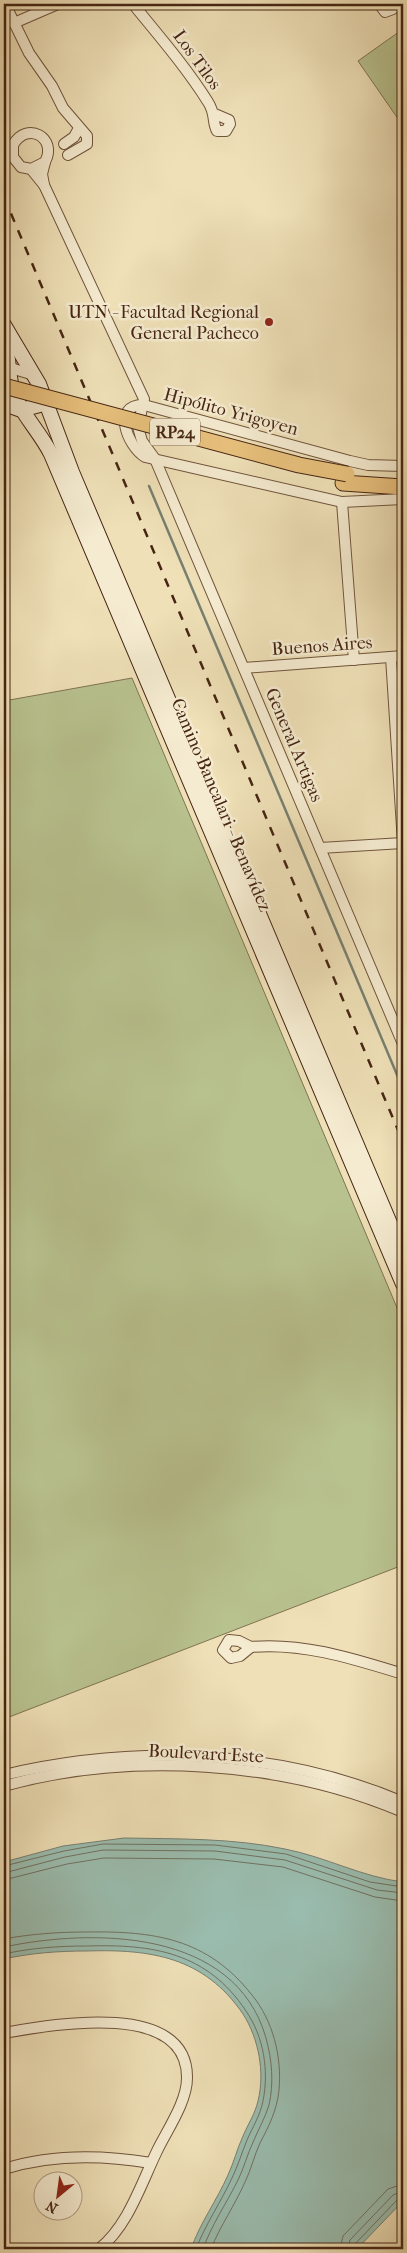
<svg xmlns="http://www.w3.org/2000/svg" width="407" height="2253" font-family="'IM FELL French Canon',serif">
  <rect width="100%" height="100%" fill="#efe0b7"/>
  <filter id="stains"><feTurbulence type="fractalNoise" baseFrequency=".004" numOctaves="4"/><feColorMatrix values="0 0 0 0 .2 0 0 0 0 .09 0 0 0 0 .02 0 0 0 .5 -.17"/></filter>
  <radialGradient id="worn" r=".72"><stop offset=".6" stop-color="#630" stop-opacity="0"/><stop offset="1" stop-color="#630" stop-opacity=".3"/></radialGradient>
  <!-- green -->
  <g fill="#b8c28f" stroke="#7f7451">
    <polygon points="403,29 403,126 358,61"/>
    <polygon points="132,678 403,1322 403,1565 4,1719 4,701"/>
  </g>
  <!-- water -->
  <path fill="#9abdaf" stroke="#788071" d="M124,1838C178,1839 233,1838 285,1849C326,1857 362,1877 403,1882V2201L357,2249H191C200,2223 217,2200 228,2175C234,2162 237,2149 243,2136C248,2124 255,2114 258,2101C265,2073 259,2039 243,2014C204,1957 151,1949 87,1951C59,1951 30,1953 4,1959V1862L63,1846Z"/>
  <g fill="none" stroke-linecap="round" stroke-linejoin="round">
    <!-- shore -->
    <g stroke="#707161" stroke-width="1">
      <polyline points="4,1866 64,1851 103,1844 215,1845 286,1854 370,1882 403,1887"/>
      <polyline points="4,1873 65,1857 103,1850 215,1851 285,1860 377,1890 403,1893"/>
      <polyline points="4,1880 67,1864 104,1858 214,1859 283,1867 375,1897 403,1901"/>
      <path d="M4,1939C30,1934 59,1932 86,1932C154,1931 207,1938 252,1995C273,2021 282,2056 279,2090C277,2110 269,2126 260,2143C254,2156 251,2170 245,2182C235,2205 220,2226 211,2249"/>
      <path d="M4,1947C94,1928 235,1929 266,2038C272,2060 274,2083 269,2105C265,2118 259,2128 254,2140C247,2154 244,2169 237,2182C226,2204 211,2226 203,2249"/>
      <path d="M4,1954C30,1948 59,1946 87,1946C152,1944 207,1952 246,2011C264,2037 269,2071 263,2101C260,2116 253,2126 247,2140C242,2152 238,2166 232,2178C221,2202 205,2225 196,2249"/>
      <polyline points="340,2249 343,2236 388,2189 403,2184"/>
      <polyline points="347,2249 350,2240 393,2195 403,2191"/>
      <polyline points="353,2249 355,2244 397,2200 403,2198"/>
    </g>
    <!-- stream -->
    <polyline stroke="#788071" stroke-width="2.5" points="149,486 403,1089"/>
    <defs>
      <g id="minor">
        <polyline points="5,4 29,53 52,86 63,108 87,136 87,144 68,155"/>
        <path d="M133,4C159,36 186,67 208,102C216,114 212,123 217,131H226L230,124L229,120L215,114"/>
        <polyline points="379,4 385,12 393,9 394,4"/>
        <polyline points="14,23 58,4"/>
        <polyline points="64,144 74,137 79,128"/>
        <polyline points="45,162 42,174 44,185 144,399 138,427 142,441 155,459 403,1044"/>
        <path d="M31,169L45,162C58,138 27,120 13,145V157L21,167L31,169L44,185"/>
        <polyline points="4,366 34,375"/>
        <path d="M403,466L368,465L350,461L144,405C111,404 127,446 145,457L342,502L403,499"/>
        <polyline points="342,502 354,660"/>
        <polyline points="391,657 403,843"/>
        <polyline points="244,668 403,656"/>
        <polyline points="320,848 403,843"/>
        <polygon points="229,1640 239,1641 251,1647 240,1656 231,1658 223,1650"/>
        <path d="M251,1647C302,1642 354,1659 403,1674"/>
        <path d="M4,1775C135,1744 278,1749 403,1802"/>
        <path d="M4,1786C129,1751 284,1761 403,1812"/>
        <path d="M4,2033C50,2025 188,1999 187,2078C187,2102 167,2130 157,2151C141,2184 128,2226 99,2249"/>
        <path d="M4,2169C51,2154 103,2155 151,2163"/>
      </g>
      <g id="secondary">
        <polyline points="4,325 39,384 72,472 403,1254"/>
        <path d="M4,344C11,359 7,377 14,394C23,416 40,432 51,454L403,1284"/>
        <polyline points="4,404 21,410 47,403"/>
      </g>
      <polyline id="primary" points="343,483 403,487"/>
    </defs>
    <!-- minor casing -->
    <use href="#minor" stroke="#70543c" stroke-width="12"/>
    <!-- secondary casing -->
    <use href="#secondary" stroke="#462513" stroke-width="16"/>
    <!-- primary casing -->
    <use href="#primary" stroke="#462513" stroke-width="17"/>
    <!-- minor -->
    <use href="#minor" stroke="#f5ebd0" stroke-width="10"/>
    <!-- secondary -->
    <use href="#secondary" stroke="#f5ebd0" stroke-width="14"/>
    <!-- primary -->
    <use href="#primary" stroke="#e8c07c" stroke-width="15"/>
    <!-- rail -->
    <polyline stroke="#462513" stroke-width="2.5" stroke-dasharray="9 9" stroke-linecap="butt" points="4,197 403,1142"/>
    <defs>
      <polyline id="primary-bridge" points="4,386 299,465 347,474"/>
    </defs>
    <!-- primary-bridge casing -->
    <use href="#primary-bridge" stroke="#462513" stroke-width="17" stroke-linecap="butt"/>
    <!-- primary-bridge -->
    <use href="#primary-bridge" stroke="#e8c07c" stroke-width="15"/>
  </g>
  <!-- markers -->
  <circle fill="#8f2418" stroke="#f5ebd0" stroke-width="2" cx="269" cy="322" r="5"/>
  <g text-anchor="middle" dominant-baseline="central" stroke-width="5" stroke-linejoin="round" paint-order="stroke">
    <!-- shield labels -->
    <rect fill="#f5ebd0" stroke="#7a604c" stroke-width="1" x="150" y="418.5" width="50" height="27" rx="4"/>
    <g font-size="16" font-weight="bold" fill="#462513">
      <text x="175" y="432">RP24</text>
    </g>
    <!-- street labels -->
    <g font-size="18" fill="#462513" stroke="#f5ebd0">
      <text transform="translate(197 60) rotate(54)">Los Tilos</text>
      <text transform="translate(231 412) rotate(15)">Hipólito Yrigoyen</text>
      <text transform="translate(322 646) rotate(-4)">Buenos Aires</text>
      <text transform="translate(294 745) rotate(67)">General Artigas</text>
      <text transform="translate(221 805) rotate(67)">Camino Bancalari - Benavídez</text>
      <text transform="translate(206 1754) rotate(3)">Boulevard Este</text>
    </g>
    <!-- poi labels -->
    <g font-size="18" fill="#462513" stroke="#f5ebd0" text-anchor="end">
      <text x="259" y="312">UTN - Facultad Regional<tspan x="259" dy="21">General Pacheco</tspan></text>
    </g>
  </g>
  <!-- margin -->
  <rect width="407" height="2253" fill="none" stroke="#efe0b7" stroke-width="20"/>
  <rect x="5" y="5" width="397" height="2243" fill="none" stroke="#462513" stroke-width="2.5"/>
  <rect x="10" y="10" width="387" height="2233" fill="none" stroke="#462513"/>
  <!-- north arrow -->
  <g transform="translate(58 2196) rotate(209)"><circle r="24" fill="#f5ebd0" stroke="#af9c84"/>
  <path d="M0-4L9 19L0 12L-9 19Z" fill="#8f2418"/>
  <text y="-8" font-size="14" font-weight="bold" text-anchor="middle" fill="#462513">N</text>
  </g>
  <rect width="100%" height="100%" filter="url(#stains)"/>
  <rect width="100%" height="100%" fill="url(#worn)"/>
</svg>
